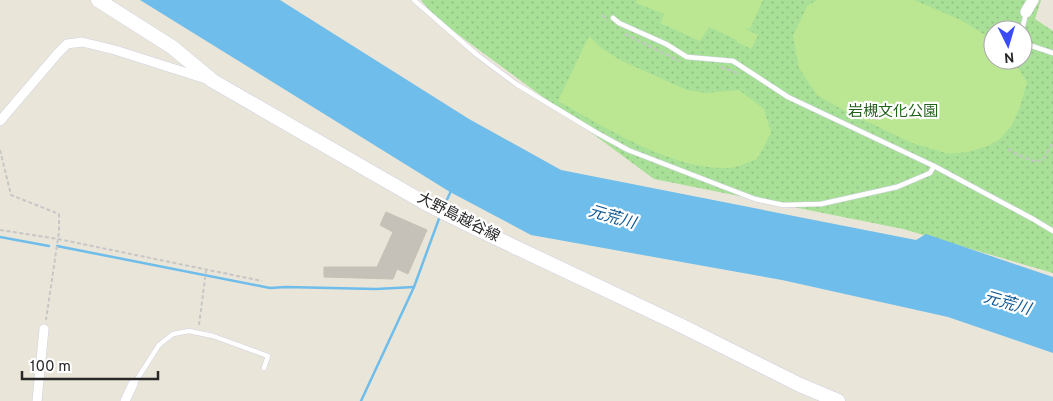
<svg xmlns="http://www.w3.org/2000/svg" width="1053" height="401" font-family="Overpass,'Noto Sans JP',sans-serif">
  <defs>
    <pattern id="park-dots" width="8" height="8" patternUnits="userSpaceOnUse" patternTransform="scale(1.25)"><rect width="8" height="8" fill="#a8e097"/><path d="M2 2h.1M6 6h.1" fill="none" stroke="#91c082" stroke-width="1.8" stroke-linecap="round"/></pattern>
  </defs>
  <rect width="100%" height="100%" fill="#eae5d9"/>
  <!-- park -->
  <path fill="url(#park-dots)" fill-rule="evenodd" d="M421,0H1041L1035,19L1053,31V273L903,229L654,179L437,19ZM993,30H1023V60H993Z"/>
  <!-- pitch -->
  <g fill="#bbe792">
    <polygon points="637,0 763,0 750,29 744,28 758,35 751,49 737,42 737,40 709,27 700,41 660,23 664,14 636,3"/>
    <polygon points="817,0 914,0 961,20 993,40 993,60 1013,60 1027,82 1020,107 1012,125 1000,139 988,146 968,152 949,154 912,143 845,111 817,95 799,68 793,36 807,6"/>
    <path d="M589,36L601,48L622,61L687,90L706,93L739,90L764,109L771,133L757,159C748,162 737,168 728,168C672,170 606,128 558,101Z"/>
  </g>
  <!-- water -->
  <polygon fill="#6ebdeb" points="140,0 280,0 469,119 561,170 916,240 926,234 1053,277 1053,353 948,317 782,280 531,235 450,192"/>
  <g fill="none" stroke-linecap="round" stroke-linejoin="round">
    <!-- stream -->
    <g stroke="#6ebdeb" stroke-width="2.5">
      <polyline points="444,206 451,191"/>
      <polyline points="0,237 49,246"/>
      <polyline points="57,246 270,288 286,287 376,289 414,287"/>
      <polyline points="361,401 414,287 440,216"/>
    </g>
  </g>
  <!-- building -->
  <polygon fill="#c5c1b9" stroke="#c5c1b4" points="386,212 427,230 408,274 397,269 393,279 324,277 324,267 377,267 393,232 380,225"/>
  <g fill="none" stroke-linecap="round" stroke-linejoin="round">
    <defs>
      <g id="service">
        <polyline points="414,0 476,54 516,84 597,133 628,150 755,199 783,205 821,204 897,187 930,173 934,166"/>
        <polyline points="613,18 619,23 666,44 687,57 733,61 788,97 934,166 1033,219 1053,231"/>
        <polyline points="1022,30 1026,13"/>
        <polyline points="1023,33 1029,45 1053,53"/>
        <polyline points="134,384 159,345 173,334 189,331 213,336 268,356 264,368"/>
      </g>
      <g id="minor">
        <polyline points="0,121 58,53 67,44 82,42 115,50 206,79"/>
        <polyline points="37,401 44,329"/>
        <polyline points="125,401 133,384"/>
      </g>
      <polyline id="tertiary" points="1026,12 1033,0"/>
      <polyline id="secondary" points="98,0 172,47 213,81 425,203 477,229 678,324 800,385 838,401"/>
    </defs>
    <!-- service casing -->
    <use href="#service" stroke="#cfd1e1" stroke-width="5.5"/>
    <!-- minor casing -->
    <use href="#minor" stroke="#cfd1e1" stroke-width="10"/>
    <!-- tertiary casing -->
    <use href="#tertiary" stroke="#cfd1e1" stroke-width="12"/>
    <!-- secondary casing -->
    <use href="#secondary" stroke="#cfd1e1" stroke-width="15"/>
    <!-- path -->
    <g stroke="#c7c7c7" stroke-width="2" stroke-dasharray="4 2.5" stroke-linecap="butt">
      <polyline points="602,15 607,21"/>
      <polyline points="625,34 679,61"/>
      <polyline points="721,67 740,74"/>
      <polyline points="1008,149 1018,155 1037,162 1044,158 1053,142"/>
      <polyline points="0,150 11,195 59,214 59,232 46,320"/>
      <polyline points="0,230 58,239 262,281"/>
      <polyline points="199,325 206,271"/>
    </g>
    <!-- service -->
    <use href="#service" stroke="#fff" stroke-width="4.5"/>
    <!-- minor -->
    <use href="#minor" stroke="#fff" stroke-width="9"/>
    <!-- tertiary -->
    <use href="#tertiary" stroke="#fff" stroke-width="11"/>
    <!-- secondary -->
    <use href="#secondary" stroke="#fff" stroke-width="14"/>
  </g>
  <g text-anchor="middle" dominant-baseline="central" stroke-width="4.5" stroke-linejoin="round" paint-order="stroke">
    <!-- park labels -->
    <g font-size="15" fill="#22621b" stroke="#fff">
      <text x="893" y="112">岩槻文化公園</text>
    </g>
    <!-- street labels -->
    <g font-size="15" fill="#282828" stroke="#fff">
      <text transform="translate(458 218) rotate(27)">大野島越谷線</text>
    </g>
    <!-- water labels -->
    <g font-size="16" font-style="italic" fill="#105994" stroke="#fff">
      <text transform="translate(612 218) rotate(16)">元荒川</text>
      <text transform="translate(1007 304) rotate(16)">元荒川</text>
    </g>
  </g>
  <!-- north arrow -->
  <g transform="translate(1008 45) rotate(175)"><circle r="24" fill="#ffffff" stroke="#a9a9a9"/>
  <path d="M0-4L9 19L0 12L-9 19Z" fill="#3c4cf5"/>
  <text y="-8" font-size="14" font-weight="bold" text-anchor="middle" fill="#282828">N</text>
  </g>
  <!-- scale -->
  <path d="M22 371v8h136v-8" fill="none" stroke="#282828" stroke-width="2.5"/>
  <text x="30" y="371" font-size="15" fill="#282828" stroke="#ffffff" stroke-width="4" paint-order="stroke">100 m</text>
</svg>
